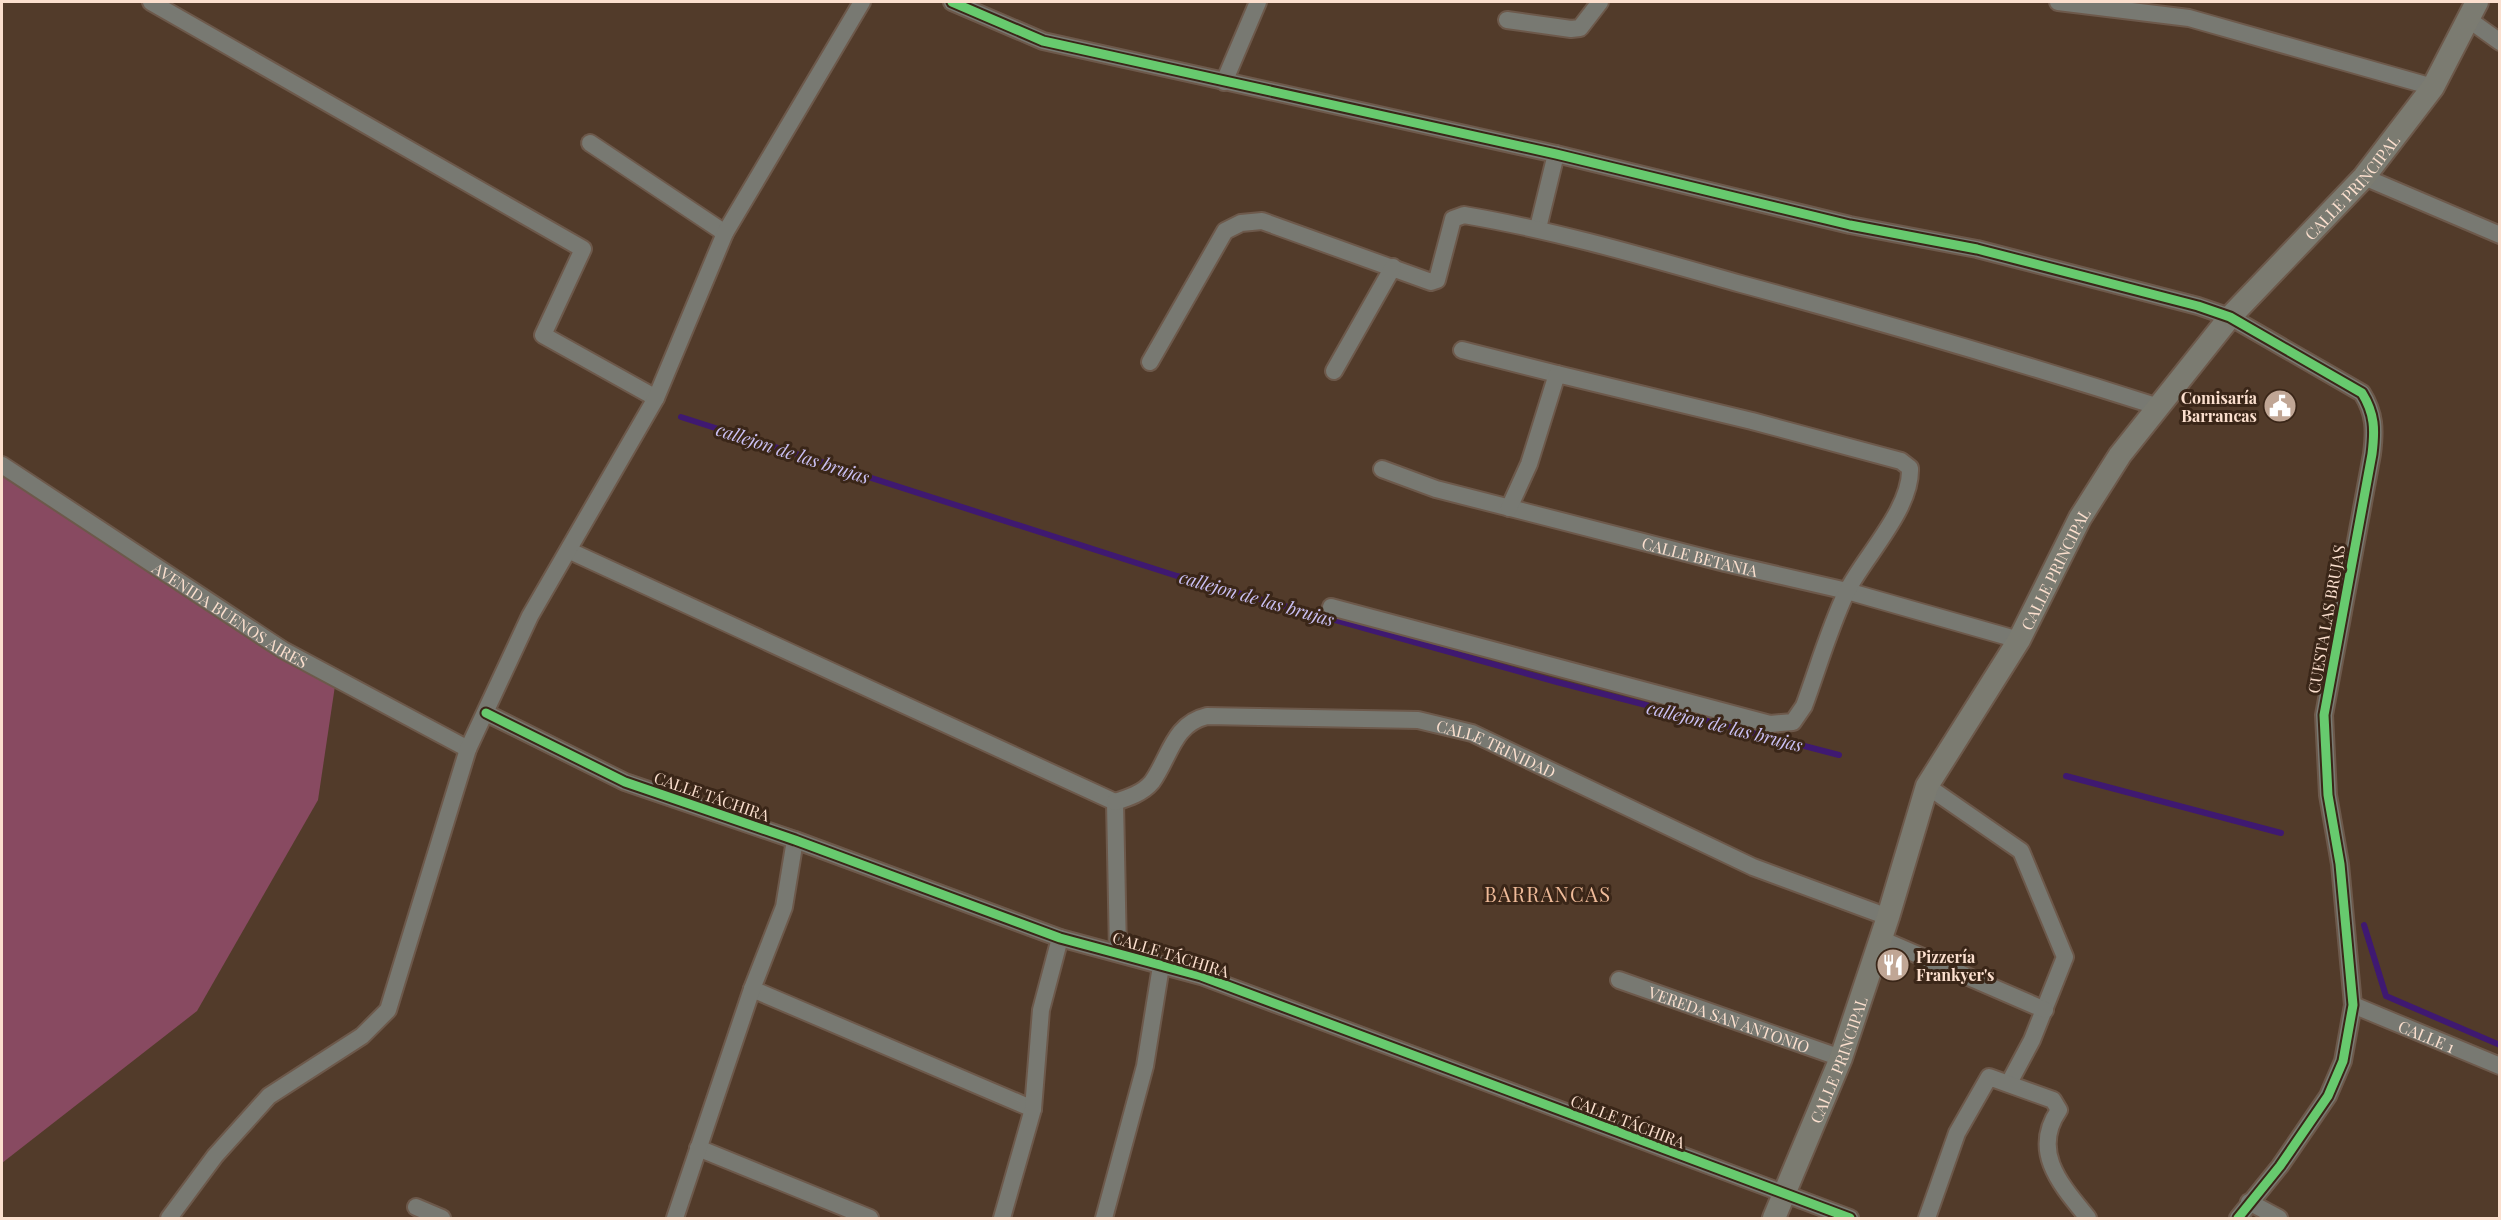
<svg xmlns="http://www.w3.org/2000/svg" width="2501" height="1220" font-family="'Playfair Display',serif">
  <rect width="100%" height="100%" fill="#523b2a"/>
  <!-- green -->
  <polygon fill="#884a61" points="2,464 336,679 318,800 197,1011 2,1163"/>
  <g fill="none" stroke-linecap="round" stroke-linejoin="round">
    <!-- stream -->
    <g stroke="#3f1971" stroke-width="6">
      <polyline points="681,417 1177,576 1557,682 1839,755"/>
      <polyline points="2066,776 2281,833"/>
      <polyline points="2364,925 2386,996 2500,1045"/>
    </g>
    <defs>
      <g id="street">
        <polyline points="151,2 583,249 543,335 656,398"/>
        <path d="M952,2L1043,41L1556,154L1850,225L1977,249L2198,306L2230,317L2362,393C2375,414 2375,430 2372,454L2324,715L2328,795L2340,864L2353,1005L2343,1061L2328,1096L2280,1166L2238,1218"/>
        <polyline points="2058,2 2189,18 2433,87"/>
        <polyline points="2468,19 2500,42"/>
        <polyline points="1507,20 1571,29 1580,28 1600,2"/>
        <polyline points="1224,82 1258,2"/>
        <polyline points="590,143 725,233"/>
        <polyline points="2364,177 2500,235"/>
        <polyline points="1538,228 1556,154"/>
        <polyline points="1462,350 1557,374"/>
        <path d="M1150,362L1225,231L1241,223L1262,221L1431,282L1437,280L1453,219L1464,215C1558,231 1649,258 1741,284C1882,322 2021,363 2159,407"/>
        <polyline points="1334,371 1393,267"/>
        <path id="s1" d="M2,465L283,650L468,749"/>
        <path id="s2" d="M1382,469L1436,489L1725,563L1847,591L2019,640"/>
        <polyline points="570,551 1115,802 1118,953"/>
        <path d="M1331,607L1770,724L1793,722L1804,706C1818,668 1829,629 1846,593C1863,558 1912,509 1910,468L1901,461L1752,421L1557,374L1529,464L1509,508"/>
        <polyline points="486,713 625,782 795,840 1060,938 1201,976 1850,1218"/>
        <polyline points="1927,786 2021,851 2065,957 2032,1040 2009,1083"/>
        <path id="s3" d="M1115,802C1128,798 1143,793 1152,782C1170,757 1173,724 1207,716L1418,720L1472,733L1753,867L1888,917"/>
        <polyline points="1881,939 2045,1010"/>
        <path id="s4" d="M1619,980L1841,1058"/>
        <polyline points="752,989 1033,1109"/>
        <path id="s5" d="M2353,1005L2500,1066"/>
        <polyline points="698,1148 870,1218"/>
        <polyline points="2249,1202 2279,1218"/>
        <polyline points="416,1207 442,1218"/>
        <polyline points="169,1218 215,1156 269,1096 362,1036 388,1010 468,749 530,616 656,398 725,233 862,2"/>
        <polyline points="675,1218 752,989 784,907 795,840"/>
        <polyline points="1002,1218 1033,1109 1041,1010 1060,938"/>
        <polyline points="1104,1218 1145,1066 1161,966"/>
        <path d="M1927,1218L1957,1133L1989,1077L2053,1100L2059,1110C2030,1152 2062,1186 2088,1218"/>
      </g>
      <g id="secondary">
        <path id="s6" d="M1774,1218L1841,1058L1888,917L1927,786L2019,640L2080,518L2120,455L2230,317L2364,177L2433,87L2477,2"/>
      </g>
    </defs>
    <!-- street casing -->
    <use href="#street" stroke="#6d594b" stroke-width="20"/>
    <!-- secondary casing -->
    <use href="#secondary" stroke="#6d594b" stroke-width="26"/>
    <!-- street -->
    <use href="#street" stroke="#787972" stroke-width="16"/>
    <!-- secondary -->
    <use href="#secondary" stroke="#7b7b71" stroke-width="22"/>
    <defs>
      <g id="cycleway">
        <path d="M952,2L1043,41L1556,154L1850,225L1977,249L2198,306L2230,317L2362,393C2375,414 2375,430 2372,454L2324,715L2328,795L2340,864L2353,1005L2343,1061L2328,1096L2280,1166L2238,1218"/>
        <polyline points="486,713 625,782 795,840 1060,938 1201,976 1850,1218"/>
      </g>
    </defs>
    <!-- cycleway casing -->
    <use href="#cycleway" stroke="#3a2618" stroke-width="13"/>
    <!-- cycleway -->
    <use href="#cycleway" stroke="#67ca6e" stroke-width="9"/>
  </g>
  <!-- icons -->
  <defs>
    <symbol id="civic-disc" viewBox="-11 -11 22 22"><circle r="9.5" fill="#c0a695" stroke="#3a2618"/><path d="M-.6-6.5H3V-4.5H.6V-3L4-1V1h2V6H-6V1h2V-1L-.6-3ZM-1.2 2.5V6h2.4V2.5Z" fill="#fff"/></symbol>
    <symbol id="restaurant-disc" viewBox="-11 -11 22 22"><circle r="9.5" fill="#c0a695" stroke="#3a2618"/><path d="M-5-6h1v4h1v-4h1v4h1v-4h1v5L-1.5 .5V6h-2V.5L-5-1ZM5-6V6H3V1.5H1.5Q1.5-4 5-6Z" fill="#fff"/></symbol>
  </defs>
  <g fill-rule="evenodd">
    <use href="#civic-disc" x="2261" y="387" width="38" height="38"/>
    <use href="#restaurant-disc" x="1874" y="946" width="38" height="38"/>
  </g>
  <g text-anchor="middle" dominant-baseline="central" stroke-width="6" stroke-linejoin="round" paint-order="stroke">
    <!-- street labels -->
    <g font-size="16" fill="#fbdfce" stroke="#3a2618">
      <text stroke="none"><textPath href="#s6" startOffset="1197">CALLE PRINCIPAL</textPath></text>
      <text stroke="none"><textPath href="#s2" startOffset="330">CALLE BETANIA</textPath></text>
      <text stroke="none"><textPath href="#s6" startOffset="711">CALLE PRINCIPAL</textPath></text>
      <text stroke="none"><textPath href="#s1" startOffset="273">AVENIDA BUENOS AIRES</textPath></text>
      <text transform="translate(2326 619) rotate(-80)">CUESTA LAS BRUJAS</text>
      <text stroke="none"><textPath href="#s3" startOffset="426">CALLE TRINIDAD</textPath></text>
      <text transform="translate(712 796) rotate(19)">CALLE TÁCHIRA</text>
      <text transform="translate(1171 954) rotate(17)">CALLE TÁCHIRA</text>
      <text stroke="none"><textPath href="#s4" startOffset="117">VEREDA SAN ANTONIO</textPath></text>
      <text stroke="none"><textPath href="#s5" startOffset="80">CALLE 1</textPath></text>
      <text stroke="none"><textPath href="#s6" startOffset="171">CALLE PRINCIPAL</textPath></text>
      <text transform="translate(1628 1121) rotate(21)">CALLE TÁCHIRA</text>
    </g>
    <!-- poi labels -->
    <g font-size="16" font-weight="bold" fill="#fbdfce" stroke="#3a2618" text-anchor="end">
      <text x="2257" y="397">Comisaría<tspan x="2257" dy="18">Barrancas</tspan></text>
      <text x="1916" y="956" text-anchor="start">Pizzería<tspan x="1916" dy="18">Frankyer's</tspan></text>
    </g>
    <!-- water labels -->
    <g font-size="18" font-style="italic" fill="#cac0f4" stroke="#3a2618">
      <text transform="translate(793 453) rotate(18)">callejon de las brujas</text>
      <text transform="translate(1257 598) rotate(16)">callejon de las brujas</text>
      <text transform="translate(1725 726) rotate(14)">callejon de las brujas</text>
    </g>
    <!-- quarter labels -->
    <g font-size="20" letter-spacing="1.5" fill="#f0bb99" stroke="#3a2618">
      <text x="1548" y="893">BARRANCAS</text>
    </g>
  </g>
  <!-- border -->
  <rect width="2501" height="1220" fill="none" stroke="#fbdfce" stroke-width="6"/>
</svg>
